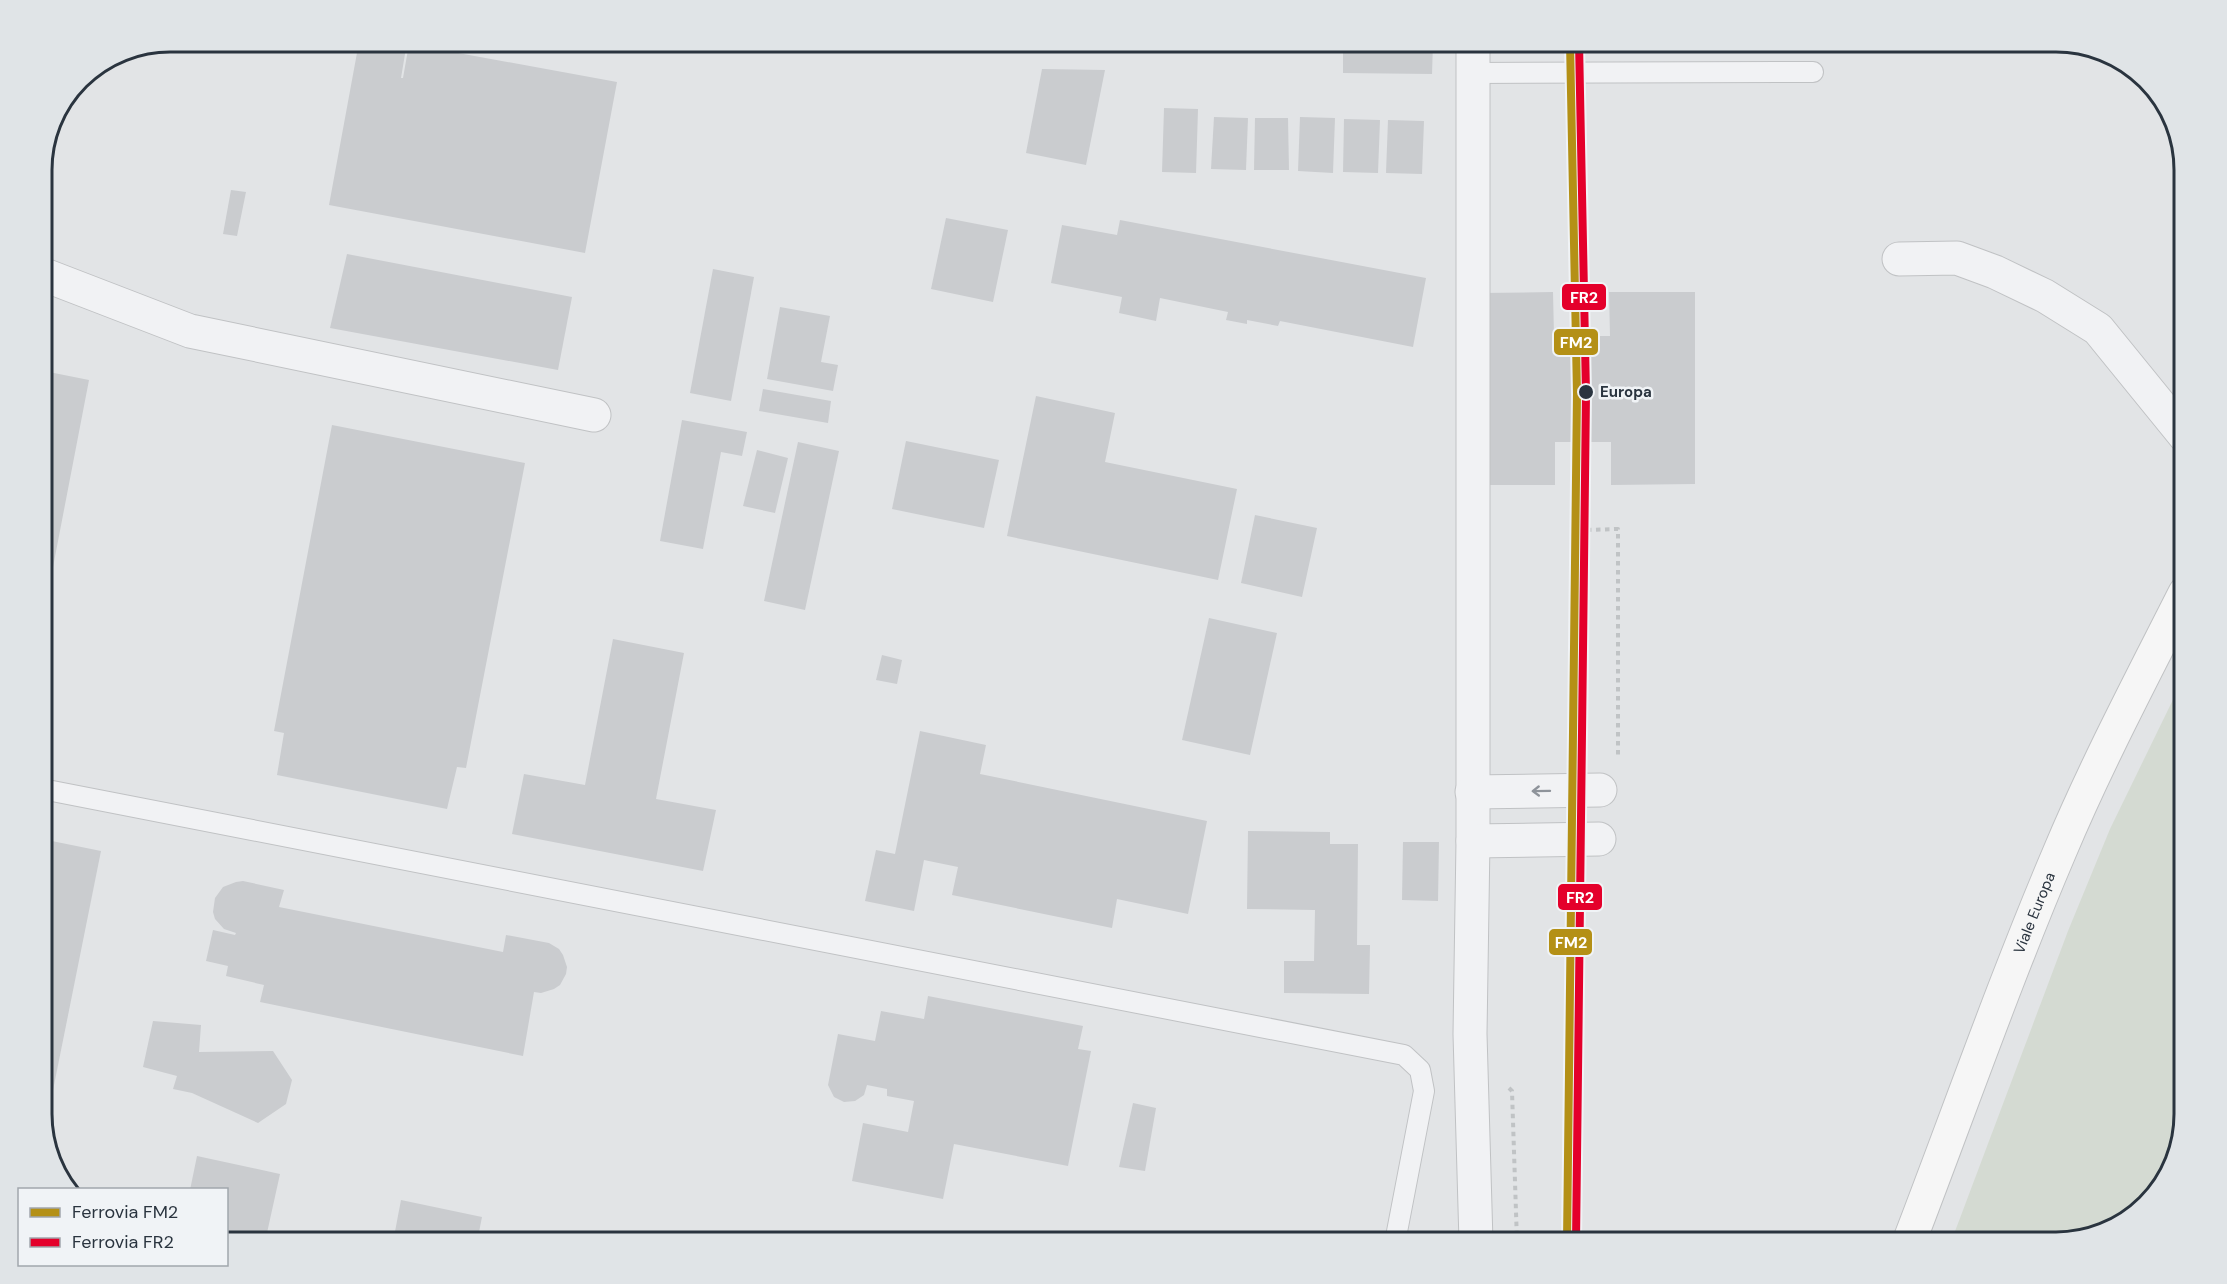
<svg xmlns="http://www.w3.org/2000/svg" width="2227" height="1284" font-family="'DM Sans',sans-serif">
  <rect width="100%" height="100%" fill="#e2e4e6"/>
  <!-- green -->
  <polygon fill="#d4dad2" points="2185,675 2185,1114 2168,1177 2121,1225 2057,1242 1951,1242 2068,931 2110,829"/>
  <!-- building -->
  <g fill="#cacccf">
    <polygon points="359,42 407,42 401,78 403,78 409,44 617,82 585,253 329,205"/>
    <polygon points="1343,42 1433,42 1432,74 1343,73"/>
    <polygon points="1042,69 1105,70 1086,165 1026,153"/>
    <polygon points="1164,108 1198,109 1196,173 1162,172"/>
    <polygon points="1214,117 1248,118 1246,170 1211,169"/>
    <polygon points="1300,117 1335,118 1333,173 1298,171"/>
    <polygon points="1255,118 1288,118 1289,170 1254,170"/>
    <polygon points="1344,119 1380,120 1378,173 1343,172"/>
    <polygon points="1388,120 1424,121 1422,174 1386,173"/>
    <polygon points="231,190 246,192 237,236 223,234"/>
    <polygon points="946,218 1008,230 993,302 931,289"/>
    <polygon points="1120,220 1426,278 1413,347 1280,321 1278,326 1247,320 1247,324 1226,320 1228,312 1160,298 1156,321 1119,313 1122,297 1051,283 1062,225 1117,235"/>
    <polygon points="347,254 572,297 558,370 330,328"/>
    <polygon points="713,269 754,277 731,401 690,393"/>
    <polygon points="1553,292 1554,336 1610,336 1609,292 1695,292 1695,484 1611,485 1611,442 1555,442 1555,485 1483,485 1481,293"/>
    <polygon points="780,307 830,316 821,362 838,365 833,391 767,379"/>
    <polygon points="42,338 50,340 44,371 89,380 43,619"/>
    <polygon points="763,389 831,401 828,423 759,411"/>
    <polygon points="1036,396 1115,413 1105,462 1237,489 1218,580 1007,536"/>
    <polygon points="682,420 747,432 742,456 721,452 703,549 660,541"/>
    <polygon points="332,425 525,463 466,768 457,767 447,809 277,775 284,733 274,731"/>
    <polygon points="906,441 999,460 984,528 892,509"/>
    <polygon points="798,442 839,451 805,610 764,601"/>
    <polygon points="757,450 788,458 775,513 743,506"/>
    <polygon points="1255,515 1317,528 1302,597 1241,583"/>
    <polygon points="1209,618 1277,633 1250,755 1182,740"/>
    <polygon points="613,639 684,653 656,799 716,810 703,871 512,834 524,774 585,785"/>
    <polygon points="882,655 902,660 897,684 876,680"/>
    <polygon points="920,731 986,745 980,774 1207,821 1188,914 1117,899 1112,928 952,895 958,867 924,860 914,911 865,901 876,850 895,854"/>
    <polygon points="1248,831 1330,832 1330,844 1358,844 1357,945 1370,945 1369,994 1284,993 1284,961 1314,961 1315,910 1247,909"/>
    <polygon points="42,839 101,851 45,1130 42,1122"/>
    <polygon points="1403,842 1439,842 1438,901 1402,900"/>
    <polygon points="243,881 284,890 279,907 503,952 506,935 549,943 559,949 563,955 567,967 566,974 560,985 554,989 541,993 534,992 523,1056 260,1002 264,985 226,976 228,966 206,961 213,930 235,935 236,933 224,929 215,919 213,912 215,898 223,887 236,882"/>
    <polygon points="928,996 1083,1026 1078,1049 1091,1051 1068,1166 954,1144 943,1199 852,1181 863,1123 908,1132 914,1101 887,1096 887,1089 867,1085 864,1095 855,1101 844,1102 834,1097 828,1085 838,1034 875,1041 881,1011 924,1019"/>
    <polygon points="153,1021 201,1025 199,1052 273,1051 292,1080 286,1104 258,1123 192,1093 173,1089 177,1076 143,1067"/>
    <polygon points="1133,1103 1156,1108 1145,1171 1119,1167"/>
    <polygon points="197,1156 280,1174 265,1242 226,1242 226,1190 190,1190"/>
    <polygon points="401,1200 482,1217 477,1242 393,1242"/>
  </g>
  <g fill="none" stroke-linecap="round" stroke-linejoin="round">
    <defs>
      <g id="lane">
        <polyline points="1473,73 1813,72"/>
        <polyline points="42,789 1404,1055 1420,1070 1424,1091 1395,1242"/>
      </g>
      <g id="street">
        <polyline points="1473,42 1473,841 1470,1034 1476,1242"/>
        <polyline points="1899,259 1957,258 1995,272 2045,296 2098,329 2185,436"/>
        <polyline points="42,274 190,331 594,415"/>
        <polyline points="1472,792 1600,790"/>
        <polyline points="1473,841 1599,839"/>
      </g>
      <g id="secondary">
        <path id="s1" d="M1909,1242C1959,1112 2005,980 2060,851C2097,763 2142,678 2185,593"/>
      </g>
    </defs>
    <!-- lane casing -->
    <use href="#lane" stroke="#c0c2c4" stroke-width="22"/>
    <!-- street casing -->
    <use href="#street" stroke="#c0c2c4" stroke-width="35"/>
    <!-- secondary casing -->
    <use href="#secondary" stroke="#c0c2c4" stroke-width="35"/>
    <!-- path -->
    <g stroke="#c0c3c5" stroke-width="4" stroke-dasharray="4.5 4.5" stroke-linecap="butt">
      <polyline points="1586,442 1585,530 1618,529 1618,758"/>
      <polyline points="1509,1088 1512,1091 1517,1242"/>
    </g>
    <!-- lane -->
    <use href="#lane" stroke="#f1f2f4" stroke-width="20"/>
    <!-- street -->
    <use href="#street" stroke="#f1f2f4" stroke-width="33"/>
    <!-- secondary -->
    <use href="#secondary" stroke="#f6f6f6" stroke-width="33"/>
    <defs>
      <polyline id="rail-1" points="1567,1242 1577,394 1570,42"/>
      <polyline id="rail-2" points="1576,1242 1586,394 1579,42"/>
    </defs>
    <!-- rail-1 casing -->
    <use href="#rail-1" stroke="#f0f3f6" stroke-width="12"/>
    <!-- rail-2 casing -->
    <use href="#rail-2" stroke="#f0f3f6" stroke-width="12"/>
    <!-- rail-1 -->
    <use href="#rail-1" stroke="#b49016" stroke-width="8"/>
    <!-- rail-2 -->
    <use href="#rail-2" stroke="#e4002b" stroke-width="8"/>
  </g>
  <!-- one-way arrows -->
  <defs><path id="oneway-shaft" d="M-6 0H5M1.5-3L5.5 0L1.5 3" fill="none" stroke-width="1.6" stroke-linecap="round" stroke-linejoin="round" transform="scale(1.5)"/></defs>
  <use stroke="#8e939a" href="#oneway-shaft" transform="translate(1541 791) rotate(179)"/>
  <!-- markers -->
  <circle fill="#2a343f" stroke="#f0f3f6" stroke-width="2" cx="1586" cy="392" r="8"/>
  <g text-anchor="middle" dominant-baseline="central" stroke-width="5" stroke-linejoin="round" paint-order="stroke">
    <!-- stop labels -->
    <g font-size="15" font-weight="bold" fill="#2a343f" stroke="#f0f3f6" text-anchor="start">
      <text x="1600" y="392">Europa</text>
    </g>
    <!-- street labels -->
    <g font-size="15" fill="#2a343f" stroke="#f0f3f6">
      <text stroke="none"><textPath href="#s1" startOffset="352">Viale Europa</textPath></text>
    </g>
  </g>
  <!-- crop -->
  <path d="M0 0H2227V1284H0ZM170 52H2056A118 118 0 0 1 2174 170V1114A118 118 0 0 1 2056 1232H170A118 118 0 0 1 52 1114V170A118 118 0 0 1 170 52Z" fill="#e0e4e7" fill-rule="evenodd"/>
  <path fill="none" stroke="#2a343f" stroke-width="3" d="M170 52H2056A118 118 0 0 1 2174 170V1114A118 118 0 0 1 2056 1232H170A118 118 0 0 1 52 1114V170A118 118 0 0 1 170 52Z"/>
  <g stroke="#f0f3f6" stroke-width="2">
    <rect x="1561" y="283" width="46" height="28" rx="6" fill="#e4002b"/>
    <rect x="1553" y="328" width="46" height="28" rx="6" fill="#b49016"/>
    <rect x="1557" y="883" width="46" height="28" rx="6" fill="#e4002b"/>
    <rect x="1548" y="928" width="45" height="28" rx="6" fill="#b49016"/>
  </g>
  <g font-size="16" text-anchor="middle" font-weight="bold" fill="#fff">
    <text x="1584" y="303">FR2</text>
    <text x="1576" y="348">FM2</text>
    <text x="1580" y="903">FR2</text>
    <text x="1571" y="948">FM2</text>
  </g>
  <!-- legend -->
  <rect x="18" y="1188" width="210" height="78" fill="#f0f3f6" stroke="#a1a7ad" stroke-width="1.5"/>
  <rect x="30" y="1208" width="30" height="9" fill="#b49016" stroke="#a1a7ad" stroke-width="1.5"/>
  <text x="72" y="1218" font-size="18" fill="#2a343f">Ferrovia FM2</text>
  <rect x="30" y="1238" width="30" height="9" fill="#e4002b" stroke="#a1a7ad" stroke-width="1.5"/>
  <text x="72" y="1248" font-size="18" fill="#2a343f">Ferrovia FR2</text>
</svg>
